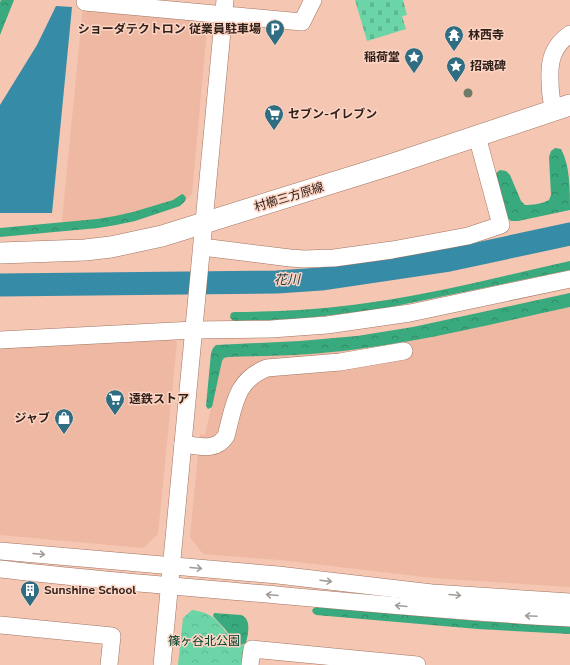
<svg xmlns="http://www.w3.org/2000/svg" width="570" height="665" font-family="'Nunito Sans','Noto Sans JP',sans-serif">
  <defs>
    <pattern id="forest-crowns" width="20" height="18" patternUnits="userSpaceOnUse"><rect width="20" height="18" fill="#39a97e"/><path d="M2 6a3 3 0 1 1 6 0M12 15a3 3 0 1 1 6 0" fill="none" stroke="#318966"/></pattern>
    <pattern id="cemetery-stones" width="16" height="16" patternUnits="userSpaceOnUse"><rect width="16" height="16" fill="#6bd5a8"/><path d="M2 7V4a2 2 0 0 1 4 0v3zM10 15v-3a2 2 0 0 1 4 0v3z" fill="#5db790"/></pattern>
    <pattern id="park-crowns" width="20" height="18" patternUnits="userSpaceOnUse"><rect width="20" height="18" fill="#6bd5a8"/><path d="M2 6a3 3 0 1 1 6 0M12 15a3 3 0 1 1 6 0" fill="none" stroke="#5db790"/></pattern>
  </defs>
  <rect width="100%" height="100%" fill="#f5c6b2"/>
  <!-- built -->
  <g fill="#eeb8a2">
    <polygon points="83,6 208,18 192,194 182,204 177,207 135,221 98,228 61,231"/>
    <polygon points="570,307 570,587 433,578 280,560 203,554 190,537 200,434 205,435 222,361 224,358 228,357 272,356 330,352 387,345"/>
    <polygon points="171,337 177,342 158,534 143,548 0,535 0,345"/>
  </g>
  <!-- forest -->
  <g fill="url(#forest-crowns)">
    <polygon points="1,0 14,0 0,35 0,2"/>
    <path d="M555,148L561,149C570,165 570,190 570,210L518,221H511L506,217L496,173L500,170L506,171L510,175L521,201L525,205C532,205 542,204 549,200L551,195L549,157L551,151Z"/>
    <polygon points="182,194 184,195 186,198 185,201 180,206 135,221 116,225 98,228 0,237 0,228 97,219 115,216 133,212 173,200"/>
    <path d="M570,261V270L381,309L299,319L234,321L231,319L230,317L231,313L234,312C274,312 313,310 352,305C426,296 498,277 570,261Z"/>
    <path d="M570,293V307C500,322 430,340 358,349C315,355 272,356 228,357L224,358L222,361L212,407L208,409L206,406L211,353L213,348L216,345L300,341L357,336L413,327Z"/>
    <polygon points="317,607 478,621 570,626 570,634 478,629 316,615 313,613 312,610 314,608"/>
    <path d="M214,613L241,615C252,619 248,634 246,643L241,645L236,644L225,629L213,616Z"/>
  </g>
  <!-- cemetery -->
  <polygon fill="url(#cemetery-stones)" points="355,0 403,0 407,15 402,16 406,29 367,41"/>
  <!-- park -->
  <path fill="url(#park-crowns)" d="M192,610C218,613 220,627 236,644L246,646L244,665H178L183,618Z"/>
  <!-- water -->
  <polygon fill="#368ba7" points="56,6 72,7 52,213 0,213 0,105 37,45"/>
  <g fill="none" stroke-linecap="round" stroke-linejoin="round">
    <!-- river -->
    <polyline stroke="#368ba7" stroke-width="23" points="0,285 277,282 321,279 449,260 570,234"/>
    <defs>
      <g id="minor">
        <polyline points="85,2 302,22 313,0"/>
        <path d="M554,110C551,100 550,91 550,80C549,60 553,46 570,34"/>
        <polyline points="202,247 290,258 304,259 334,258 392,250 468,236 501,225 477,136"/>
        <polyline points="0,340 194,330 271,329 327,325 410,313 570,279"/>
        <path d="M183,444C199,446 216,452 226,436C234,407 235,380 267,368L340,362L404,351"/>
        <polyline points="0,551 278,575 432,593 570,602"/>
        <path d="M0,569C92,580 185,587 277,595C375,604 472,613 570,618"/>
        <polyline points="0,625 112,636 109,665"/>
        <polyline points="162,665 225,0"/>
        <polyline points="250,665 252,649 417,665"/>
      </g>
      <polyline id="major" points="0,253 85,250 111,247 162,236 390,165 570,105"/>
    </defs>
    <!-- minor casing -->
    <use href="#minor" stroke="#a07563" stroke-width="18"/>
    <!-- major casing -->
    <use href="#major" stroke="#a07563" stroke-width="22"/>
    <!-- minor -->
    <use href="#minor" stroke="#fff" stroke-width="17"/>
    <!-- major -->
    <use href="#major" stroke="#fff" stroke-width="21"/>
  </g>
  <!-- trees -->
  <circle fill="#6e7c67" cx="468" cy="93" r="4.5"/>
  <!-- one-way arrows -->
  <defs><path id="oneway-shaft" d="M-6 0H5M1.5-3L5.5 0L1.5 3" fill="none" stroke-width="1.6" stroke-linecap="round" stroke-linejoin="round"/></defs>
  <g stroke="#a29b98">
    <use href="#oneway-shaft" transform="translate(39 554) rotate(5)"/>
    <use href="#oneway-shaft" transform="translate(196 568) rotate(5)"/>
    <use href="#oneway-shaft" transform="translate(326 581) rotate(7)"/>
    <use href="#oneway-shaft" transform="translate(272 595) rotate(-175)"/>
    <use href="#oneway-shaft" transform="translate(455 595) rotate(5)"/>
    <use href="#oneway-shaft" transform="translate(401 606) rotate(-175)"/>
    <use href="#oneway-shaft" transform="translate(531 616) rotate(-177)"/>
  </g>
  <!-- icons -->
  <defs>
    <symbol id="parking-pin" viewBox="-11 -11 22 30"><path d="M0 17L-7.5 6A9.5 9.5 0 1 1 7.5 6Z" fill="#2e6d82" stroke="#fcd5c5"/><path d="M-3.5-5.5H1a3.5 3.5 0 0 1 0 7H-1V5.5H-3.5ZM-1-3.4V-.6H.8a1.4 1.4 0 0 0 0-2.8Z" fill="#fff"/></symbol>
    <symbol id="temple-pin" viewBox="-11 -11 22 30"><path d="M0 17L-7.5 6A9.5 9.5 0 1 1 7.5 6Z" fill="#2e6d82" stroke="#fcd5c5"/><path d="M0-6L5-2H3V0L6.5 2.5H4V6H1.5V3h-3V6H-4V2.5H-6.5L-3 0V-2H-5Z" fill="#fff"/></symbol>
    <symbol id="sight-pin" viewBox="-11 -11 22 30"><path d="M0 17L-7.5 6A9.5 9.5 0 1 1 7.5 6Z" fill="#2e6d82" stroke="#fcd5c5"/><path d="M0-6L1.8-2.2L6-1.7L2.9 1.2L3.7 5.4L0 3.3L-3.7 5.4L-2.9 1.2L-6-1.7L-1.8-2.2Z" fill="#fff"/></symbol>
    <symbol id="supermarket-pin" viewBox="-11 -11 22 30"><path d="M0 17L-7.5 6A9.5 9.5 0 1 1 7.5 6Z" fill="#2e6d82" stroke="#fcd5c5"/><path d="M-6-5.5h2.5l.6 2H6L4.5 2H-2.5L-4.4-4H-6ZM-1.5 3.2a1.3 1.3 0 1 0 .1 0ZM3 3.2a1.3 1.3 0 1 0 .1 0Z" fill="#fff"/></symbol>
    <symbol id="shop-pin" viewBox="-11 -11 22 30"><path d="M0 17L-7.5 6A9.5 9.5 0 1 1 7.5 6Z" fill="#2e6d82" stroke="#fcd5c5"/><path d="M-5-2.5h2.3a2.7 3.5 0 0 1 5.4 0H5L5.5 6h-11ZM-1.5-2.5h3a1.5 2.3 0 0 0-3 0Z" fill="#fff"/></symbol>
    <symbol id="building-pin" viewBox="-11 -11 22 30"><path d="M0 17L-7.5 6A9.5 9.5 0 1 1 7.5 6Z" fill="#2e6d82" stroke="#fcd5c5"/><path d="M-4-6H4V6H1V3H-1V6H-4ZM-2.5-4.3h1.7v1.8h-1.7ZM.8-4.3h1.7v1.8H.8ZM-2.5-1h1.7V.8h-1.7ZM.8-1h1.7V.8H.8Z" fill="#fff"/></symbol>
  </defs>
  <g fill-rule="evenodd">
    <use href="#parking-pin" x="264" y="18" width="22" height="30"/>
    <use href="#temple-pin" x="443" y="24" width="22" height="30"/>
    <use href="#sight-pin" x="403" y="46" width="22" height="30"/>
    <use href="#sight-pin" x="445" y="55" width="22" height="30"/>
    <use href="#supermarket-pin" x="263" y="103" width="22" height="30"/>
    <use href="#supermarket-pin" x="104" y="388" width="22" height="30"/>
    <use href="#shop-pin" x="53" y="407" width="22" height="30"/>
    <use href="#building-pin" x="19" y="579" width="22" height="30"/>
  </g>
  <g text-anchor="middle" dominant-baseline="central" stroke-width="3" stroke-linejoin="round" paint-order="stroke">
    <!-- poi labels -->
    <g font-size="12" font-weight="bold" fill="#312019" stroke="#fcd5c5" text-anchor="start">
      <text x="261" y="29" text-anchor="end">ショーダテクトロン 従業員駐車場</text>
      <text x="468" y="35">林西寺</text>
      <text x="400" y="57" text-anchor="end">稲荷堂</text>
      <text x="470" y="66">招魂碑</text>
      <text x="288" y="114">セブン-イレブン</text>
      <text x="129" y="399">遠鉄ストア</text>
      <text x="50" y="418" text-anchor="end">ジャブ</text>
      <text x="44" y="590">Sunshine School</text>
    </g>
    <!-- street labels -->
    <g font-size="12" fill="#312019" stroke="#fcd5c5">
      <text transform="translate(289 197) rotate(-17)">村櫛三方原線</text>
    </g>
    <!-- park labels -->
    <g font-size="12" fill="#00402a" stroke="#fcd5c5">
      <text x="204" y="641">篠ヶ谷北公園</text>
    </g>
    <!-- water labels -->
    <g font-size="13" font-style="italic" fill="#1e3842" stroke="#fcd5c5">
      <text transform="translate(287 280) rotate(-1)">花川</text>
    </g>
  </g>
</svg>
